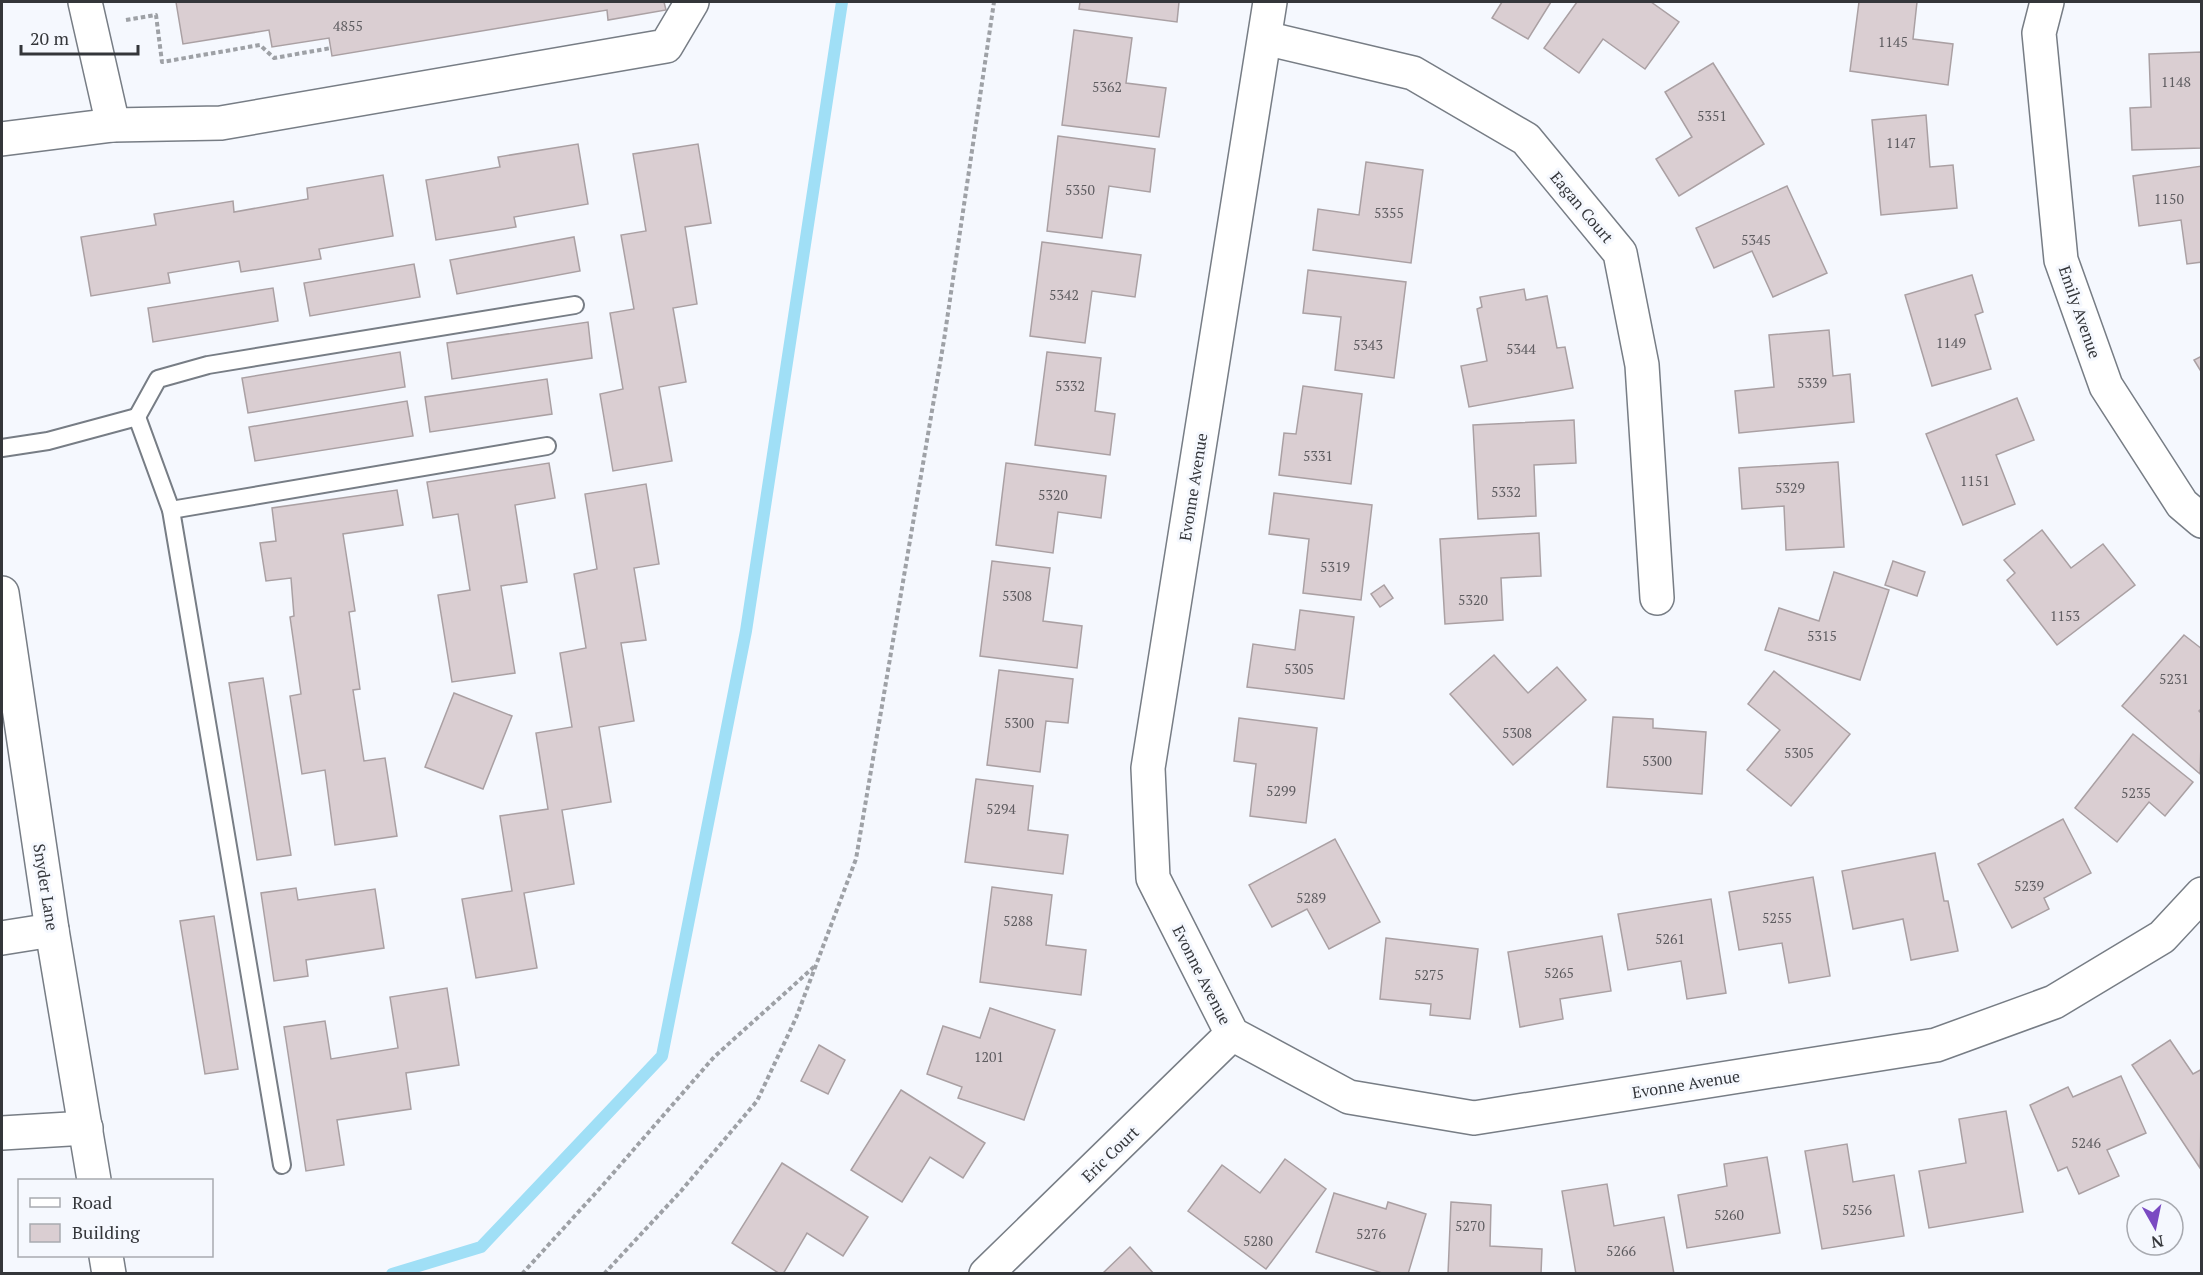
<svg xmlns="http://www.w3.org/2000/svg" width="2203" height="1275" font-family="'PT Serif',serif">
  <rect width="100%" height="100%" fill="#f5f8fe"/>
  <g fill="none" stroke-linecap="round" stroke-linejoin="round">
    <!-- stream -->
    <polyline stroke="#a0dff6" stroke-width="12" points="392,1274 481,1247 662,1056 746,631 842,2"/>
  </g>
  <!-- building -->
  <g fill="#daced2" stroke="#aaa0a3" stroke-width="1.5">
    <polygon points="176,2 664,2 666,10 608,20 607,10 332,56 329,38 272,47 269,30 183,44"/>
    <polygon points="1080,2 1179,2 1177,22 1079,9"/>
    <polygon points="1502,2 1551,2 1528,39 1492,18"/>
    <polygon points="1577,2 1651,2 1679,22 1645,69 1603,39 1579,73 1544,48"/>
    <polygon points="1859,2 1917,2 1913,39 1953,44 1948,85 1850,71"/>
    <polygon points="1074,30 1132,38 1126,83 1166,88 1159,137 1062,125"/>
    <polygon points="2202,52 2202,148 2132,150 2130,108 2151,107 2149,54"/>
    <polygon points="1713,63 1764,144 1679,196 1656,159 1692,137 1665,92"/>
    <polygon points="1926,115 1930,167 1953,165 1957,208 1881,215 1872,120"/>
    <polygon points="1058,136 1155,149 1150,192 1109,186 1102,238 1047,231"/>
    <polygon points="578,144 588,204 514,217 516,227 436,240 426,180 500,167 498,157"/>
    <polygon points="698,144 711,223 685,227 697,304 673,308 686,382 659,387 672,461 613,471 600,394 623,389 610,313 634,309 621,235 646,231 633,154"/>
    <polygon points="1366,162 1423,170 1411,263 1313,250 1318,209 1359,215"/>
    <polygon points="2202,166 2202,262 2187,264 2181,220 2139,226 2133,176"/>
    <polygon points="383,175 393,236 319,249 321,259 241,272 239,261 168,273 170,283 91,296 81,237 156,225 154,214 233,201 234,212 308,199 307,188"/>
    <polygon points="1787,186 1827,273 1773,297 1752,251 1714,268 1696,228"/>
    <polygon points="574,237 580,271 457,294 450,260"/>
    <polygon points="1042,242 1141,255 1135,297 1092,291 1085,343 1030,336"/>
    <polygon points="414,264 420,297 310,316 304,283"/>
    <polygon points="1308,270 1406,282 1394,378 1335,370 1341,317 1303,313"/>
    <polygon points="1972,275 1983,312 1975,315 1991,369 1932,386 1905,295"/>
    <polygon points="273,288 278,321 153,342 148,308"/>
    <polygon points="1524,289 1526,300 1547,296 1557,348 1565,347 1573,388 1469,407 1461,366 1487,361 1477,309 1482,307 1480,297"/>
    <polygon points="588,322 592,358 452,379 447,343"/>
    <polygon points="1829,330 1833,376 1850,374 1854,422 1739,433 1735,391 1774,387 1769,335"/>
    <polygon points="400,352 405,387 248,413 242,378"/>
    <polygon points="1047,352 1101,358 1095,411 1115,414 1110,455 1035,445"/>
    <polygon points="2202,356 2202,373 2194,360"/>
    <polygon points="547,379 552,414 430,432 425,397"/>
    <polygon points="1303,386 1362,394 1351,484 1279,475 1284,433 1296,434"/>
    <polygon points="2017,398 2034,440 1996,455 2015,504 1963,525 1926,434"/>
    <polygon points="407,401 413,436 255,461 249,427"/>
    <polygon points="1574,420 1576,463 1534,465 1536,516 1478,519 1473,425"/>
    <polygon points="1838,462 1844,547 1786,550 1784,506 1742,509 1739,468"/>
    <polygon points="549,463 555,498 515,505 527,582 501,586 515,673 452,682 438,595 470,590 458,514 433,518 427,482"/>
    <polygon points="1006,463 1106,476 1101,518 1058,512 1053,553 996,545"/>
    <polygon points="646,484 659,564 634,568 646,640 621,643 634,721 599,727 611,802 562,810 574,884 524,893 537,968 476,978 462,899 512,891 500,816 548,809 536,733 572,727 560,653 586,648 574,574 597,569 585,494"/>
    <polygon points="397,490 403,525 343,534 355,611 349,612 360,689 353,690 364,761 385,758 397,836 335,845 325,770 302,774 290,696 301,694 290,617 294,616 291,578 266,581 260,543 276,541 272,508"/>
    <polygon points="1274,493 1372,505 1361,600 1303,593 1309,539 1269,534"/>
    <polygon points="2042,530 2071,568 2103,544 2135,585 2057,645 2007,580 2015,573 2004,560"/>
    <polygon points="1539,533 1541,576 1501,578 1503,620 1445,624 1440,539"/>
    <polygon points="992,561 1050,568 1043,621 1082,626 1077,668 980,656"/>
    <polygon points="1893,561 1925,572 1917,596 1885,585"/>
    <polygon points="1834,572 1889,590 1860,680 1765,650 1779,608 1819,621"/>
    <polygon points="1384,585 1393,598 1380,607 1371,594"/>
    <polygon points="1300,610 1354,617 1344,699 1247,687 1253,644 1295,650"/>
    <polygon points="2184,635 2202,649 2202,708 2199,711 2202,714 2200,774 2122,706"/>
    <polygon points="1494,655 1528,693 1557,667 1586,700 1513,765 1450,694"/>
    <polygon points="999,670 1073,679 1068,723 1046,721 1040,772 987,765"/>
    <polygon points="1774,671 1850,734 1791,806 1747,770 1780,730 1748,704"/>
    <polygon points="263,678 291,855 257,860 229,683"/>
    <polygon points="454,693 512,716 483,789 425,767"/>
    <polygon points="1613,717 1653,719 1653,728 1706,732 1702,794 1607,787"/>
    <polygon points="1239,718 1317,728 1306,823 1250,816 1256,764 1234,761"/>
    <polygon points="2133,734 2193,782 2165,816 2149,802 2117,842 2075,808"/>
    <polygon points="976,779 1033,786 1028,830 1068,835 1063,874 965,862"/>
    <polygon points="2063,819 2091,873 2044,898 2049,909 2012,928 1978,864"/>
    <polygon points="1335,839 1380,922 1329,949 1307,909 1272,927 1249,885"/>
    <polygon points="1935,853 1944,901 1948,901 1958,951 1911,960 1903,919 1853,929 1842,871"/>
    <polygon points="1813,877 1830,976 1789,983 1782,943 1739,950 1729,892"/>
    <polygon points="992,887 1052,895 1046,945 1086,950 1081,995 980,982"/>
    <polygon points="296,888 298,900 375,889 384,948 306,960 308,976 274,981 261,893"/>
    <polygon points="1711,899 1726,993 1687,999 1681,961 1628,970 1618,914"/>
    <polygon points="214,916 238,1069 205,1074 180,921"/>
    <polygon points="1602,936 1611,991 1560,999 1563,1019 1520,1027 1508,952"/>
    <polygon points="1386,938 1478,949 1470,1019 1430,1015 1431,1004 1380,999"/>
    <polygon points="447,988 459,1065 406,1073 411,1109 337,1120 344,1165 306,1171 284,1027 325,1021 331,1059 398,1048 390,997"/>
    <polygon points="990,1008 1055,1030 1024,1120 958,1098 962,1087 927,1074 943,1026 980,1038"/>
    <polygon points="2170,1040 2193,1074 2202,1069 2200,1168 2132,1065"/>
    <polygon points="819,1045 845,1060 828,1094 801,1081"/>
    <polygon points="2121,1076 2146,1133 2107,1150 2119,1176 2079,1194 2067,1167 2058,1171 2030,1105 2068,1087 2073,1097"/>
    <polygon points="901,1090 985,1143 963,1178 930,1157 902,1202 851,1170"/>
    <polygon points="2006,1111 2023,1212 1929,1228 1919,1171 1966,1163 1959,1119"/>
    <polygon points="1847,1144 1853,1182 1894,1175 1904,1236 1822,1249 1805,1151"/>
    <polygon points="1767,1157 1780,1233 1687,1248 1678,1195 1727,1186 1724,1164"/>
    <polygon points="1285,1159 1326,1189 1266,1269 1188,1211 1222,1165 1260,1193"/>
    <polygon points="782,1163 868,1217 843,1256 807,1233 783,1274 780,1274 732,1243"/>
    <polygon points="1607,1184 1614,1226 1664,1217 1674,1274 1576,1274 1562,1191"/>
    <polygon points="1334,1193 1386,1209 1388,1202 1426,1214 1408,1274 1385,1274 1316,1252"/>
    <polygon points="1451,1202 1491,1205 1490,1246 1542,1249 1541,1274 1448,1274"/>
    <polygon points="1130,1247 1154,1274 1102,1274"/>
  </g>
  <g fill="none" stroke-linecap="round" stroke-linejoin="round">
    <defs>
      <g id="lane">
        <polyline points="137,417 158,379 208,365 575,305"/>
        <polyline points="2,448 48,441 137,417 171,510 282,1165"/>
        <polyline points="171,510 547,446"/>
      </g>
      <g id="street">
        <polyline points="85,2 113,125"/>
        <polyline points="1270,2 1148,768 1153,878 1232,1034 1349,1097 1474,1118 1936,1045 2054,1002 2162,937 2202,894"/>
        <polyline points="2047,2 2039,33 2061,260 2106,386 2182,504 2202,521"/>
        <polyline points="1265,38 1413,73 1526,139 1620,253 1642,365 1657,598"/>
        <polyline points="2,139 113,125 221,123 666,46 692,2"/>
        <polyline points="2,938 52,930"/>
        <polyline points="2,1133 86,1128"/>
        <polyline points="986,1274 1232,1034"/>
      </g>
      <g id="secondary">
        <polyline points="2,593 52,930 94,1180"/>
        <polyline points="106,1256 109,1274"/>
      </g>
    </defs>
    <!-- lane casing -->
    <use href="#lane" stroke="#777d85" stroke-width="20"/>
    <!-- street casing -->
    <use href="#street" stroke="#777d85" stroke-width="36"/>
    <!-- secondary casing -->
    <use href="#secondary" stroke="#777d85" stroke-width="36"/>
    <!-- path -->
    <g stroke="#9ea1a6" stroke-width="4" stroke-dasharray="4.5 3" stroke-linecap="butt">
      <polyline points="126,20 156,15 162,62 260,45 274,58 331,48"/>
      <polyline points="522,1274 602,1186 714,1057 815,966"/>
      <polyline points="604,1274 681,1191 757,1101 796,1018 856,859 944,340 994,2"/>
    </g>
    <!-- lane -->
    <use href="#lane" stroke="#fff" stroke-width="16"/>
    <!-- street -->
    <use href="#street" stroke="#fff" stroke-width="33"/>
    <!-- secondary -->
    <use href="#secondary" stroke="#fff" stroke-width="33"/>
  </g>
  <g text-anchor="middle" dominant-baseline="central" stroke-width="6" stroke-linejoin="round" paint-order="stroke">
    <!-- number labels -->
    <g font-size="14" fill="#5e5c60">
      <text x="348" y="25">4855</text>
      <text x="1893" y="41">1145</text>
      <text x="2176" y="81">1148</text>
      <text x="1107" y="86">5362</text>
      <text x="1712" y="115">5351</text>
      <text x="1901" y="142">1147</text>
      <text x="1080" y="189">5350</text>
      <text x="2169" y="198">1150</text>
      <text x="1389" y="212">5355</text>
      <text x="1756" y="239">5345</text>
      <text x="1064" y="294">5342</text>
      <text x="1951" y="342">1149</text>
      <text x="1368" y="344">5343</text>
      <text x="1521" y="348">5344</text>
      <text x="1812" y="382">5339</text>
      <text x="1070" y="385">5332</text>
      <text x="1318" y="455">5331</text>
      <text x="1975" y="480">1151</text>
      <text x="1790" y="487">5329</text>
      <text x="1506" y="491">5332</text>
      <text x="1053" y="494">5320</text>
      <text x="1335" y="566">5319</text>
      <text x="1017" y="595">5308</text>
      <text x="1473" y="599">5320</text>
      <text x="2065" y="615">1153</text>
      <text x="1822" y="635">5315</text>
      <text x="1299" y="668">5305</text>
      <text x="2174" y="678">5231</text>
      <text x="1019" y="722">5300</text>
      <text x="1517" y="732">5308</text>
      <text x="1799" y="752">5305</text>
      <text x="1657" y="760">5300</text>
      <text x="1281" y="790">5299</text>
      <text x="2136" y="792">5235</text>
      <text x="1001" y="808">5294</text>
      <text x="2029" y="885">5239</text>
      <text x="1311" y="897">5289</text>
      <text x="1777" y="917">5255</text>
      <text x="1018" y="920">5288</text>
      <text x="1670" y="938">5261</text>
      <text x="1559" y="972">5265</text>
      <text x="1429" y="974">5275</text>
      <text x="989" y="1056">1201</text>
      <text x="2086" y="1142">5246</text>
      <text x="1857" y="1209">5256</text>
      <text x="1729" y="1214">5260</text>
      <text x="1470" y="1225">5270</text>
      <text x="1371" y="1233">5276</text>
      <text x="1258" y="1240">5280</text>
      <text x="1621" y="1250">5266</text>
    </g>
    <!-- street labels -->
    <g font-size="16" fill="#34363a" stroke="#f5f8fe">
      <text transform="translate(1582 207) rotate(50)">Eagan Court</text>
      <text transform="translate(2080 312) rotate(71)">Emily Avenue</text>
      <text transform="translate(1193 487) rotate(-81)">Evonne Avenue</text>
      <text transform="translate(46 887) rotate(81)">Snyder Lane</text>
      <text transform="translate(1202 975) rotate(63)">Evonne Avenue</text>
      <text transform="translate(1686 1084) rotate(-9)">Evonne Avenue</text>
      <text transform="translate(1110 1154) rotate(-44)">Eric Court</text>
    </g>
  </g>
  <!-- border -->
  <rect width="2203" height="1275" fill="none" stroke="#34363a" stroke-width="6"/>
  <!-- legend -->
  <rect x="18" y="1179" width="195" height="78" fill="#f5f8fe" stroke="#a8aab0" stroke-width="1.5"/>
  <rect x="30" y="1198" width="30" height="9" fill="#ffffff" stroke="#a8aab0" stroke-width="1.5"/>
  <text x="72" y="1209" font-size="18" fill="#34363a">Road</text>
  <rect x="30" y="1224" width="30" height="18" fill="#daced2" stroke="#a8aab0" stroke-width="1.5"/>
  <text x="72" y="1239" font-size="18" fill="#34363a">Building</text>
  <!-- north arrow -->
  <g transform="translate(2155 1227) rotate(171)"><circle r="28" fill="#f5f8fe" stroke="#a8aab0" stroke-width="1.5"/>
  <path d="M0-4.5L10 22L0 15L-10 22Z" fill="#7a4ac2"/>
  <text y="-9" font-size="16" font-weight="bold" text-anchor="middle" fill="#34363a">N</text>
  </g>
  <!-- scale -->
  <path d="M21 45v9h117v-9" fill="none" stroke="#34363a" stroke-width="3"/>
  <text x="30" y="45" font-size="18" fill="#34363a" stroke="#f5f8fe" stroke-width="4.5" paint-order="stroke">20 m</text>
</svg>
